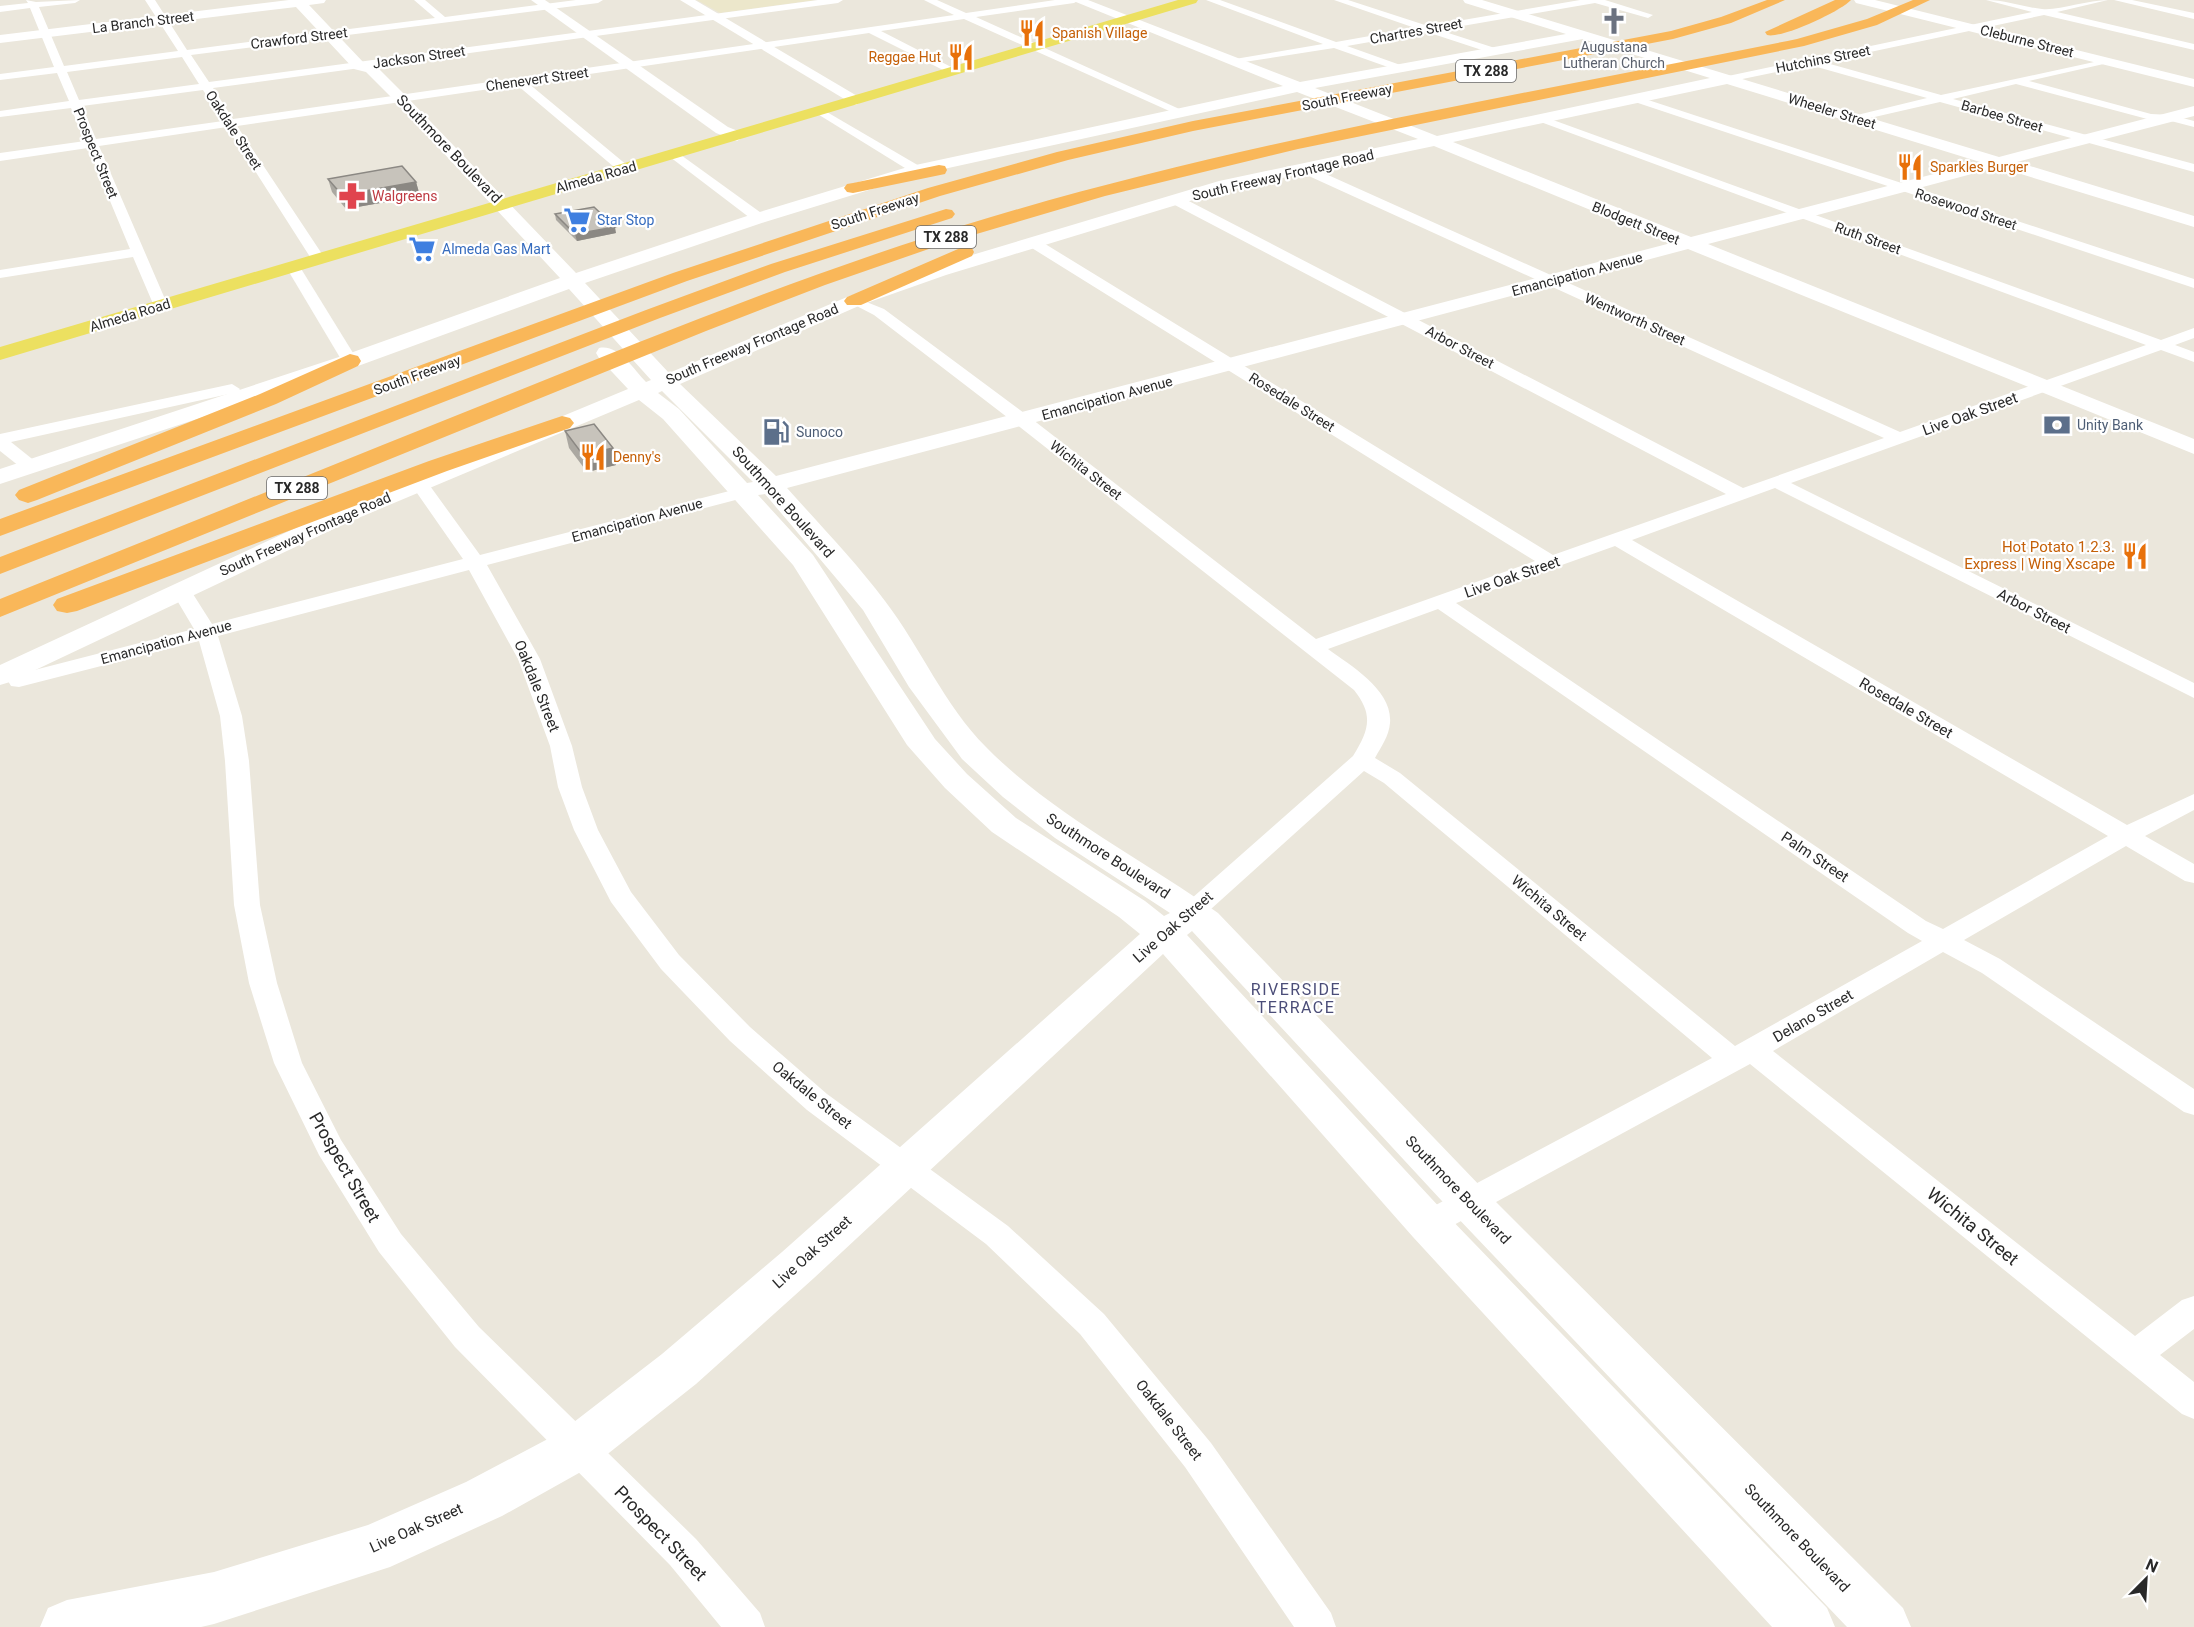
<svg xmlns="http://www.w3.org/2000/svg" width="2194" height="1627" font-family="Roboto,sans-serif">
  <rect width="100%" height="100%" fill="#ebe7dc"/>
  <!-- education -->
  <polygon fill="#ece7cb" points="697,0 816,0 720,13"/>
  <g fill="none" stroke-linecap="round" stroke-linejoin="round">
    <!-- street -->
    <g fill="#fff" fill-rule="evenodd">
      <path d="M26,0L36,2L80,0L75,3L39,7L64,66L178,51L145,0H155L187,50L435,18L414,0H425L445,17L576,0H603L598,3L191,55L209,82L818,0H843L838,3L213,88L233,119L954,15L924,0H937L966,13L1055,0H1079L1074,3L976,17L1186,112L1184,114H1176L964,19L881,31L957,70L958,72L953,75L869,33L528,83L628,166L630,169L624,173L620,172L517,85L237,126L326,260L319,264L312,260L227,127L99,146L168,306L161,310L154,306L133,257L0,278V270L130,249L88,148L0,161V153L85,141L71,108L0,117V111L69,101L57,73L0,80V74L54,67L30,8L0,12V6L28,3ZM182,57L199,84L79,100L67,72ZM203,90L223,121L96,139L82,106Z"/>
      <polygon points="1206,0 1220,0 1336,42 1415,28 1334,0 1348,0 1428,26 1580,0 1605,0 1653,15 1648,18 1595,3 1439,30 1498,49 1499,51 1494,54 1427,32 1347,46 1406,67 1407,69 1402,72 1334,48 1231,64 1230,62 1235,59 1323,44"/>
      <path d="M1986,0C2006,0 2023,7 2042,9C2058,11 2087,0 2108,0L2057,12L2194,44V50L2044,15L1823,62L1941,95L2108,59V63L2029,81L2151,114L2171,115L2194,121V127L2171,121L2151,120L2016,84L1953,99L2194,164V172L1940,102L1857,121L1853,120V116L1927,98L1810,65L1728,82L1723,79L1728,76L2032,12Z"/>
      <polygon points="2114,0 2132,0 2194,13 2194,19"/>
      <polygon points="1636,96 2194,279 2194,288 1632,101 1630,99"/>
      <polygon points="820,108 921,167 923,170 917,174 913,173 816,113 814,111"/>
      <path d="M1542,116L2161,340L2194,328V338L2175,345L2194,352V362L2161,350L1791,483L2194,683V698L1775,488L1632,540L2127,825L2194,794V810L2145,836L2194,864V883L2185,881L2126,846L1964,940L2000,959L2194,1089V1115L2184,1112L1982,973L1943,952L1773,1051L2135,1336L2182,1300L2194,1296V1329L2160,1355L2194,1382V1419L2182,1414L1750,1064L1439,1233L1428,1237L1417,1233L1412,1224L1417,1215L1712,1058L1384,783L1364,771L1201,918L1192,921L1183,918L1179,912L1183,906L1353,756C1369,730 1374,715 1354,690L1016,424L874,315L847,301L854,297L884,309L1028,416L1316,639L1535,561L1027,245L1025,242L1027,239H1037L1553,555L1726,494L1171,203L1170,200L1171,197H1181L1743,488L1884,438L1300,172V166H1308L1900,432L2146,345L1538,121L1536,119ZM1615,546L2108,836L1943,929L1926,921L1456,603ZM1438,609L1908,933L1922,941L1735,1046L1400,773L1375,758C1381,747 1389,736 1390,723C1393,690 1351,666 1328,649Z"/>
      <polygon points="674,150 764,215 766,218 764,221 754,221 670,157 668,154"/>
      <polygon points="293,263 300,267 358,361 356,364 350,366 342,361 286,267"/>
      <polygon points="232,384 240,389 238,392 11,442 36,462 39,466 36,470 24,470 0,451 0,434"/>
      <polygon points="419,478 425,479 480,555 741,488 747,489 750,493 747,497 487,565 540,659 572,746 582,787 598,830 631,892 679,955 750,1027 827,1094 1008,1226 1104,1314 1211,1443 1331,1613 1336,1627 1294,1627 1185,1467 1080,1334 986,1244 807,1110 730,1041 661,969 611,902 574,830 558,787 550,746 518,659 469,570 218,636 242,716 249,761 260,905 277,983 302,1063 341,1140 401,1234 479,1327 696,1539 760,1613 765,1627 721,1627 670,1565 455,1347 379,1252 319,1155 274,1063 249,983 234,905 225,761 220,716 199,641 19,687 11,686 8,681 11,676 194,629 178,602 166,598 163,594 166,590 173,588 193,594 212,624 463,559 410,483 413,479"/>
    </g>
    <!-- secondary -->
    <g fill="#fff" fill-rule="evenodd">
      <path d="M289,0H326L324,3L309,5L364,63L376,66L406,96L576,273L753,214L911,166L1283,86L1071,0H1088L1300,82L1566,34L1465,3L1463,0H1482L1999,157L2194,106V116L2017,162L2194,216V227L1998,167L1708,244L2194,439V454L1688,249L787,488C820,525 855,561 885,601C921,648 944,705 986,747C1053,815 1141,858 1218,913L1484,1190L1903,1608L1911,1627H1847L1454,1214L1192,931L1187,935L1443,1211L1827,1608L1835,1627H1772L1413,1237L1163,954L814,1278L696,1384L595,1464L502,1516L390,1567L214,1624L201,1627H40L48,1608L67,1600L214,1572L368,1525L466,1482L561,1432L662,1354L782,1252L1140,934L1119,917L992,832L945,788L907,745L793,565L663,419L639,400L344,524L10,682L0,685V665L326,514L628,389L599,358L596,353L599,348C619,344 633,369 646,382L651,380L569,289L358,366L0,484V469L342,356L560,278L396,102L366,72L354,69L296,7L0,43V35ZM1583,39L1710,78L1437,136L1315,88ZM1727,84L1980,162L1691,237L1453,142ZM1297,92L1418,139L1219,181L932,267L847,297L669,373L585,283L765,222L921,174ZM1434,146L1671,243L776,476L680,384L861,305L946,275L1229,189ZM662,391L753,482L747,483L679,409L658,393ZM765,494L863,610L909,687L962,759L1003,797L1055,838L1170,913L1164,916L1145,901L1016,818L967,774L935,739L813,555L758,495Z"/>
      <polygon points="531,0 545,0 728,127 743,133 745,136 737,141 716,133"/>
      <polygon points="680,0 695,0 864,100 856,105 851,103"/>
      <polygon points="1854,0 1875,0 2194,79 2194,87 1856,3"/>
    </g>
    <!-- primary -->
    <polygon fill="#ece060" fill-rule="evenodd" points="1178,0 1198,0 1196,3 0,360 0,347"/>
    <!-- highway -->
    <g fill="#f9b759" fill-rule="evenodd">
      <polygon points="1767,0 1785,0 1731,23 1673,39 1193,131 1068,160 940,196 687,281 0,536 0,519 673,273 928,188 1057,152 1193,121 1671,31 1721,17"/>
      <path d="M1835,0H1851C1841,11 1782,39 1767,35L1765,32Z"/>
      <path d="M1913,0H1930L1877,25L1804,46L1298,149L1105,196L946,243L825,285L706,331L0,617V599C170,531 340,462 510,394C669,330 827,266 991,217C1255,138 1528,94 1797,39L1867,19Z"/>
      <polygon points="939,165 945,166 947,170 945,174 853,193 847,192 844,188 847,184 853,183"/>
      <polygon points="946,209 952,210 955,214 952,218 785,272 660,318 0,574 0,557 646,310 771,264"/>
      <polygon points="965,246 972,248 974,252 972,256 861,305 847,305 844,301 847,297"/>
      <polygon points="350,354 358,356 361,361 358,366 276,404 37,500 28,503 19,500 15,495 19,490 260,394"/>
      <polygon points="562,416 570,418 574,423 570,428 447,471 77,611 67,613 57,611 53,605 57,599 429,461"/>
    </g>
  </g>
  <!-- wall -->
  <g fill="#aba8a1">
    <polygon points="328,179 416,182 420,196 346,209 332,192"/>
    <polygon points="555,214 616,233 577,241 556,220"/>
    <polygon points="565,431 613,448 616,465 587,472 569,448"/>
  </g>
  <!-- shaded-wall -->
  <g fill="#8b8883">
    <polygon points="416,182 420,196 346,209 342,195"/>
    <polygon points="615,227 616,233 577,241 575,234"/>
    <polygon points="613,448 616,465 587,472 583,455"/>
  </g>
  <!-- building -->
  <g fill="#c7c3bb" stroke="#8b8883" stroke-width="1.5">
    <polygon points="402,166 416,182 342,195 328,179"/>
    <polygon points="594,207 615,227 575,234 555,214"/>
    <polygon points="594,424 613,448 583,455 565,431"/>
  </g>
  <!-- icons -->
  <defs>
    <symbol id="church-bare" viewBox="-9 -9 18 18"><path d="M-1.2-6h2.4v3.5h3.3v2.4h-3.3V6h-2.4V-.1h-3.3v-2.4h3.3Z" fill="#6b7280" stroke="#fff" stroke-width="2.5" paint-order="stroke"/></symbol>
    <symbol id="restaurant-bare" viewBox="-9 -9 18 18"><path d="M-5-6h1v4h1v-4h1v4h1v-4h1v5L-1.5 .5V6h-2V.5L-5-1ZM5-6V6H3V1.5H1.5Q1.5-4 5-6Z" fill="#e8710a" stroke="#fff" stroke-width="2.5" paint-order="stroke"/></symbol>
    <symbol id="pharmacy-bare" viewBox="-9 -9 18 18"><path d="M-2-6h4v4h4v4h-4v4h-4v-4h-4v-4h4Z" fill="#e0444e" stroke="#fff" stroke-width="2.5" paint-order="stroke"/></symbol>
    <symbol id="supermarket-bare" viewBox="-9 -9 18 18"><path d="M-6-5.5h2.5l.6 2H6L4.5 2H-2.5L-4.4-4H-6ZM-1.5 3.2a1.3 1.3 0 1 0 .1 0ZM3 3.2a1.3 1.3 0 1 0 .1 0Z" fill="#3f7fe0" stroke="#fff" stroke-width="2.5" paint-order="stroke"/></symbol>
    <symbol id="bank-bare" viewBox="-9 -9 18 18"><path d="M-6-4H6V4H-6ZM0-2.3a2.3 2.3 0 1 0 0 4.6a2.3 2.3 0 1 0 0-4.6Z" fill="#5c6f8a" stroke="#fff" stroke-width="2.5" paint-order="stroke"/></symbol>
    <symbol id="fuel-bare" viewBox="-9 -9 18 18"><path d="M-5.5-6h7V0h2V4h1.3V-2.5L3-4.5l.8-.8L6-3V5H2.5V1h-1V6h-7ZM-4.2-4.7v3.2H.2V-4.7Z" fill="#5c6f8a" stroke="#fff" stroke-width="2.5" paint-order="stroke"/></symbol>
  </defs>
  <g fill-rule="evenodd">
    <use href="#church-bare" x="1595" y="2" width="38" height="38"/>
    <use href="#restaurant-bare" x="1013" y="14" width="38" height="38"/>
    <use href="#restaurant-bare" x="942" y="38" width="38" height="38"/>
    <use href="#restaurant-bare" x="1891" y="148" width="38" height="38"/>
    <use href="#pharmacy-bare" x="333" y="177" width="38" height="38"/>
    <use href="#supermarket-bare" x="558" y="201" width="38" height="38"/>
    <use href="#supermarket-bare" x="403" y="230" width="38" height="38"/>
    <use href="#bank-bare" x="2038" y="406" width="38" height="38"/>
    <use href="#fuel-bare" x="757" y="413" width="38" height="38"/>
    <use href="#restaurant-bare" x="574" y="438" width="38" height="38"/>
    <use href="#restaurant-bare" x="2116" y="537" width="38" height="38"/>
  </g>
  <g text-anchor="middle" dominant-baseline="central" stroke-width="4.5" stroke-linejoin="round" paint-order="stroke">
    <!-- far-street labels -->
    <g font-size="14" fill="#292929" stroke="#fff">
      <text transform="translate(143 22) rotate(-7)">La Branch Street</text>
      <text transform="translate(1416 31) rotate(-10)">Chartres Street</text>
      <text transform="translate(299 38) rotate(-7)">Crawford Street</text>
      <text transform="translate(2027 41) rotate(14)">Cleburne Street</text>
      <text transform="translate(419 57) rotate(-8)">Jackson Street</text>
      <text transform="translate(1823 59) rotate(-11)">Hutchins Street</text>
      <text transform="translate(537 79) rotate(-8)">Chenevert Street</text>
      <text transform="translate(1347 97) rotate(-11)">South Freeway</text>
      <text transform="translate(1832 111) rotate(17)">Wheeler Street</text>
      <text transform="translate(2002 116) rotate(16)">Barbee Street</text>
      <text transform="translate(234 130) rotate(57)">Oakdale Street</text>
      <text transform="translate(96 153) rotate(68)">Prospect Street</text>
      <text transform="translate(1283 175) rotate(-13)">South Freeway Frontage Road</text>
      <text transform="translate(596 177) rotate(-16)">Almeda Road</text>
      <text transform="translate(1966 209) rotate(18)">Rosewood Street</text>
      <text transform="translate(875 211) rotate(-18)">South Freeway</text>
      <text transform="translate(1636 223) rotate(22)">Blodgett Street</text>
      <text transform="translate(1868 238) rotate(20)">Ruth Street</text>
      <text transform="translate(1577 274) rotate(-15)">Emancipation Avenue</text>
      <text transform="translate(130 315) rotate(-17)">Almeda Road</text>
      <text transform="translate(1635 319) rotate(24)">Wentworth Street</text>
      <text transform="translate(752 344) rotate(-23)">South Freeway Frontage Road</text>
      <text transform="translate(1460 347) rotate(28)">Arbor Street</text>
      <text transform="translate(417 375) rotate(-20)">South Freeway</text>
      <text transform="translate(1107 398) rotate(-15)">Emancipation Avenue</text>
      <text transform="translate(1292 402) rotate(32)">Rosedale Street</text>
      <text transform="translate(1086 470) rotate(38)">Wichita Street</text>
      <text transform="translate(637 520) rotate(-15)">Emancipation Avenue</text>
      <text transform="translate(305 534) rotate(-24)">South Freeway Frontage Road</text>
      <text transform="translate(166 642) rotate(-15)">Emancipation Avenue</text>
    </g>
    <!-- far-food labels -->
    <g font-size="14" fill="#c56008" stroke="#fff" text-anchor="start">
      <text x="1052" y="33">Spanish Village</text>
      <text x="941" y="57" text-anchor="end">Reggae Hut</text>
      <text x="1930" y="167">Sparkles Burger</text>
      <text x="613" y="457">Denny's</text>
    </g>
    <!-- far-worship labels -->
    <g font-size="14" fill="#5b616d" stroke="#fff">
      <text x="1614" y="47">Augustana<tspan x="1614" dy="16">Lutheran Church</tspan></text>
    </g>
    <!-- shield labels -->
    <g fill="#fff" stroke="#696969" stroke-width="1.5">
      <rect x="1456" y="60" width="60" height="22" rx="4.5"/>
      <rect x="916" y="226" width="60" height="22" rx="4.5"/>
      <rect x="267" y="477" width="60" height="22" rx="4.5"/>
    </g>
    <g font-size="14" font-weight="bold" fill="#292929">
      <text x="1486" y="71">TX 288</text>
      <text x="946" y="237">TX 288</text>
      <text x="297" y="488">TX 288</text>
    </g>
    <!-- far-health labels -->
    <g font-size="14" fill="#be3a42" stroke="#fff" text-anchor="start">
      <text x="372" y="196">Walgreens</text>
    </g>
    <!-- far-shop labels -->
    <g font-size="14" fill="#366cbe" stroke="#fff" text-anchor="start">
      <text x="597" y="220">Star Stop</text>
      <text x="442" y="249">Almeda Gas Mart</text>
    </g>
    <!-- far-service labels -->
    <g font-size="14" fill="#4e5e75" stroke="#fff" text-anchor="start">
      <text x="2077" y="425">Unity Bank</text>
      <text x="796" y="432">Sunoco</text>
    </g>
    <!-- street labels -->
    <g font-size="15" fill="#292929" stroke="#fff">
      <text transform="translate(449 149) rotate(46)">Southmore Boulevard</text>
      <text transform="translate(1970 414) rotate(-20)">Live Oak Street</text>
      <text transform="translate(783 502) rotate(48)">Southmore Boulevard</text>
      <text transform="translate(1512 577) rotate(-19)">Live Oak Street</text>
      <text transform="translate(2034 611) rotate(27)">Arbor Street</text>
      <text transform="translate(537 686) rotate(68)">Oakdale Street</text>
      <text transform="translate(1906 708) rotate(30)">Rosedale Street</text>
      <text transform="translate(1108 856) rotate(33)">Southmore Boulevard</text>
      <text transform="translate(1815 857) rotate(34)">Palm Street</text>
      <text transform="translate(1549 908) rotate(40)">Wichita Street</text>
      <text transform="translate(1173 927) rotate(-41)">Live Oak Street</text>
      <text transform="translate(1813 1016) rotate(-30)">Delano Street</text>
      <text transform="translate(812 1095) rotate(39)">Oakdale Street</text>
      <text transform="translate(1458 1190) rotate(46)">Southmore Boulevard</text>
      <text transform="translate(812 1252) rotate(-42)">Live Oak Street</text>
      <text transform="translate(1169 1420) rotate(52)">Oakdale Street</text>
      <text transform="translate(416 1528) rotate(-24)">Live Oak Street</text>
      <text transform="translate(1797 1538) rotate(46)">Southmore Boulevard</text>
    </g>
    <!-- food labels -->
    <g font-size="15" fill="#c56008" stroke="#fff" text-anchor="end">
      <text x="2115" y="547">Hot Potato 1.2.3.<tspan x="2115" dy="17">Express | Wing Xscape</tspan></text>
    </g>
    <!-- neighbourhood labels -->
    <g font-size="16" letter-spacing="1.5" fill="#4b4d78" stroke="#fff">
      <text x="1296" y="989">RIVERSIDE<tspan x="1296" dy="18">TERRACE</tspan></text>
    </g>
    <!-- near-street labels -->
    <g font-size="18" fill="#292929" stroke="#fff">
      <text transform="translate(345 1167) rotate(60)">Prospect Street</text>
      <text transform="translate(1973 1226) rotate(39)">Wichita Street</text>
      <text transform="translate(661 1533) rotate(46)">Prospect Street</text>
    </g>
  </g>
  <!-- north arrow -->
  <g transform="translate(2146 1579) rotate(24)" stroke="#ffffff" stroke-width="4.5" paint-order="stroke">
  <path d="M0-4.5L10 22L0 15L-10 22Z" fill="#292929"/>
  <text y="-9" font-size="16" font-weight="bold" text-anchor="middle" fill="#292929">N</text>
  </g>
</svg>
